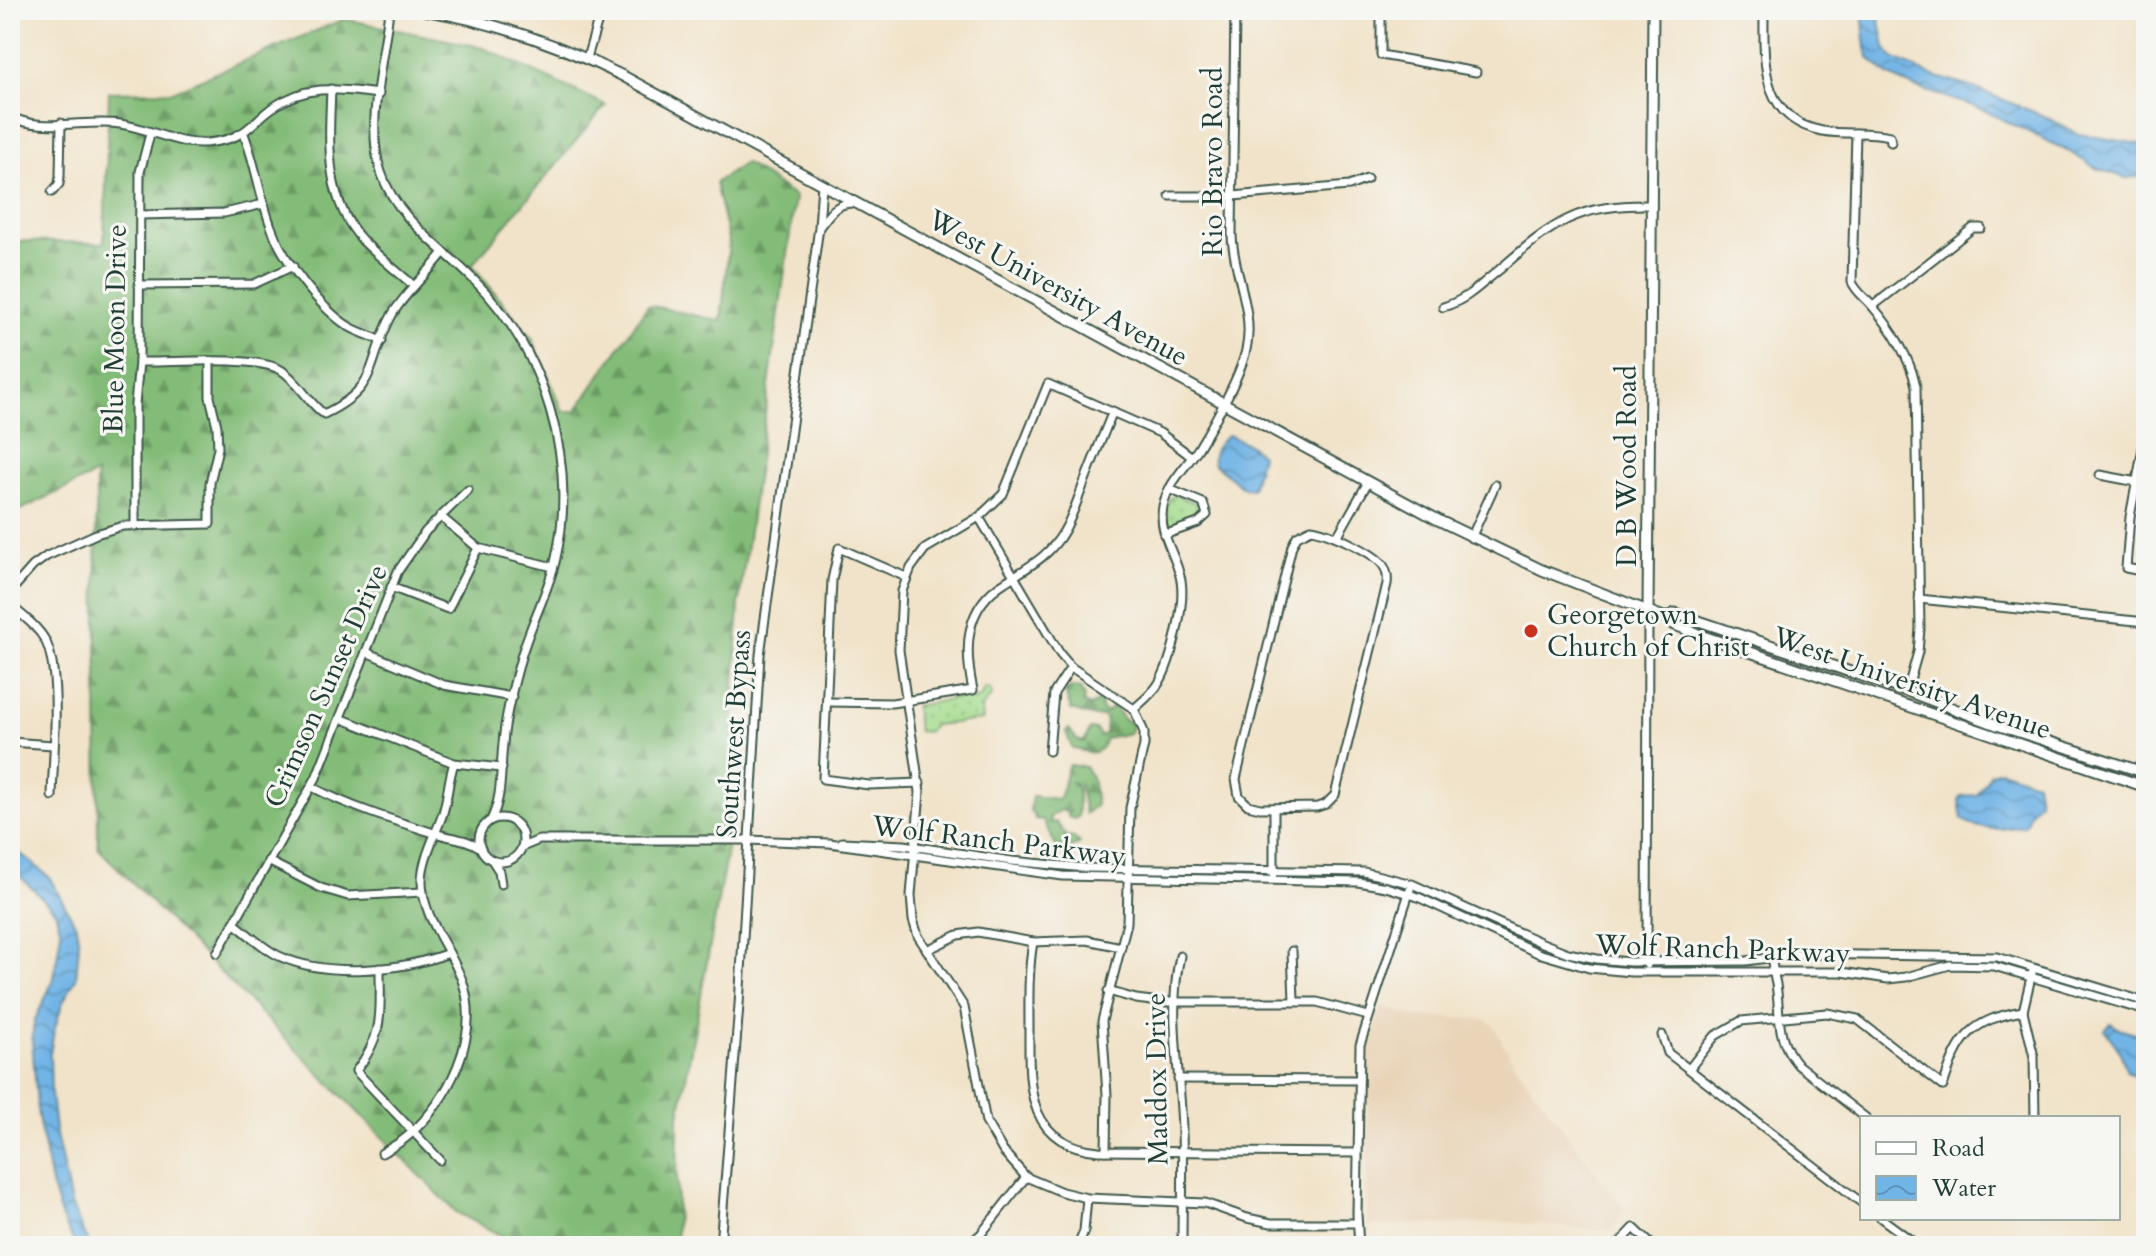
<svg xmlns="http://www.w3.org/2000/svg" width="2156" height="1256" font-family="Cardo,serif">
  <defs>
    <pattern id="grass-dots" width="8" height="8" patternUnits="userSpaceOnUse" patternTransform="scale(2)"><rect width="8" height="8" fill="#a4dc8d"/><path d="M2 2h.1M6 6h.1" fill="none" stroke="#85b474" stroke-width="1.8" stroke-linecap="round"/></pattern>
    <pattern id="forest-firs" width="22" height="20" patternUnits="userSpaceOnUse" patternTransform="scale(2)"><rect width="22" height="20" fill="#83bc78"/><path d="M5 1l3.5 6h-7zM16 11l3.5 6h-7z" fill="#6b9a63"/></pattern>
    <pattern id="water-waves" width="16" height="10" patternUnits="userSpaceOnUse" patternTransform="scale(2)"><rect width="16" height="10" fill="#71b4e6"/><path d="M0 5q4-4 8 0t8 0" fill="none" stroke="#5c94bb"/></pattern>
  </defs>
  <rect width="100%" height="100%" fill="#f6f6f2"/>
  <filter id="ink" filterUnits="userSpaceOnUse"><feTurbulence type="fractalNoise" baseFrequency=".0125" numOctaves="2"/><feDisplacementMap in="SourceGraphic" scale="16" xChannelSelector="R" yChannelSelector="G"/><feConvolveMatrix kernelMatrix="1 2 1 2 8 2 1 2 1" color-interpolation-filters="sRGB"/></filter>
  <filter id="wash" filterUnits="userSpaceOnUse"><feTurbulence type="fractalNoise" baseFrequency=".006" numOctaves="4" result="noise"/><feDisplacementMap in="SourceGraphic" scale="32" xChannelSelector="R" yChannelSelector="G"/><feGaussianBlur stdDeviation="1.8" result="paint"/><feColorMatrix in="noise" values="0 0 0 0 0 0 0 0 0 0 0 0 0 0 0 0 0 1.4 0 .05"/><feComposite in="paint" operator="in"/></filter>
  <g filter="url(#wash)">
    <rect width="100%" height="100%" fill="#f1e3c9"/>
    <!-- built -->
    <polygon fill="#e9d4b8" points="1382,1007 1415,1017 1485,1019 1493,1025 1516,1066 1624,1209 1612,1231 1513,1222 1367,1226 1368,1062 1370,1040"/>
    <!-- grass -->
    <g fill="url(#grass-dots)" stroke="#628c60" stroke-width="2">
      <polygon points="1175,495 1201,505 1202,516 1172,529 1168,527 1166,510 1169,499"/>
      <polygon points="984,688 990,689 992,695 981,709 982,720 934,725 927,732 918,731 915,706 962,697 975,700 981,697"/>
    </g>
    <!-- forest -->
    <g fill="url(#forest-firs)" stroke="#517c56" stroke-width="2">
      <polygon points="344,19 481,47 606,105 472,265 532,338 563,411 576,411 648,305 721,321 729,243 715,183 745,163 795,197 739,603 727,851 678,1122 676,1246 521,1246 456,1212 98,848 96,474 10,515 10,241 104,243 109,92 173,91"/>
      <path d="M1071,687L1080,688L1084,697L1083,703L1090,706L1096,703L1099,698L1103,699L1100,708L1106,713L1113,706L1124,720L1132,723L1130,733L1106,738C1100,759 1087,752 1072,748L1066,732L1069,729L1077,740L1084,742L1090,729L1096,730L1100,736L1105,734L1106,720L1103,716L1095,717L1071,710L1065,692Z"/>
      <path d="M1069,765L1085,767L1092,777L1096,805L1085,814L1080,785L1070,782L1078,788V817L1074,819L1068,817V813L1061,810L1050,817V823L1056,822L1066,835L1064,839L1071,836L1080,843L1069,849L1056,846L1043,820L1035,819L1034,814L1030,811L1032,796L1058,799C1065,788 1063,776 1069,765Z"/>
    </g>
    <!-- water -->
    <g fill="url(#water-waves)" stroke="#48788d" stroke-width="2">
      <polygon points="1862,10 1878,10 1885,48 1893,58 1930,75 1971,87 2044,116 2078,134 2146,145 2146,176 2126,178 2096,168 2068,151 1977,107 1914,87 1889,76 1870,59 1866,49"/>
      <path d="M1228,435L1250,445L1261,455L1252,489L1244,488L1213,463C1211,451 1219,442 1228,435Z"/>
      <path d="M2000,770L2036,782L2039,801L2030,812L2025,825C2002,830 1981,832 1962,819L1959,800L1961,796L1977,795L1991,773Z"/>
      <polygon points="10,845 49,877 76,925 79,944 76,979 63,1002 54,1031 50,1054 51,1094 55,1130 71,1204 84,1235 92,1246 76,1246 62,1219 51,1184 38,1117 32,1040 34,1022 54,979 61,931 55,911 10,866"/>
      <polygon points="2111,1023 2118,1028 2146,1036 2144,1060 2134,1075 2127,1071 2119,1050 2105,1030"/>
    </g>
  </g>
  <g filter="url(#ink)">
    <g fill="none" stroke-linecap="round" stroke-linejoin="round">
      <defs>
        <g id="minor">
          <path d="M389,10C384,59 365,125 381,172C396,219 441,246 474,280C545,351 578,460 556,558C548,594 529,626 520,661C513,687 505,716 503,744C500,770 503,796 491,820"/>
          <polyline points="1381,10 1381,55 1476,72"/>
          <path d="M1764,10C1764,59 1759,119 1822,131C1845,135 1867,131 1890,136L1891,142"/>
          <polyline points="587,58 601,10"/>
          <path d="M331,89C329,141 324,199 363,241C379,257 397,271 414,286"/>
          <path d="M10,116C38,133 87,119 120,124C160,130 182,152 228,139C247,134 256,119 272,108C308,83 338,89 379,94"/>
          <path d="M1856,133L1852,282C1857,293 1866,298 1873,307C1892,329 1910,358 1916,386L1920,629L1918,652L1907,691"/>
          <path d="M244,134C256,165 260,198 272,229C283,260 320,308 348,326C358,332 371,336 382,341"/>
          <polyline points="52,192 59,184 60,176 61,123"/>
          <polyline points="1170,196 1233,196 1349,186 1367,179"/>
          <polyline points="140,215 224,213 264,204"/>
          <path d="M820,226C831,212 836,203 854,203"/>
          <polyline points="139,285 254,284 293,266"/>
          <polyline points="1873,306 1973,228 1981,228"/>
          <path d="M1443,307C1467,300 1480,285 1499,270C1554,222 1577,204 1652,205"/>
          <path d="M139,362C173,363 254,355 281,370C299,381 307,402 324,414C381,387 366,363 392,315C406,291 428,274 444,252"/>
          <polyline points="2146,432 2130,517 2126,568 2146,572"/>
          <polyline points="1192,457 1160,433 1048,384 1003,494 979,517 925,549 911,568 902,591 899,650 920,792 911,895 913,920 918,936 964,1007 986,1122 1003,1151 1026,1177 1062,1192 1087,1198 1205,1203 1247,1218 1271,1223 1357,1223"/>
          <polyline points="2100,475 2137,482"/>
          <polyline points="440,516 478,548 553,567"/>
          <polyline points="979,517 1060,654 1071,667 1134,709 1144,732 1144,745 1130,808 1127,923 1102,1021 1107,1095 1106,1151"/>
          <polyline points="135,526 135,404 139,362 140,172 150,134"/>
          <path d="M1311,529C1328,531 1373,552 1383,565C1387,571 1388,577 1387,584L1335,795L1326,804L1317,807L1260,808L1248,805L1239,796L1236,779L1292,546L1297,536Z"/>
          <polyline points="1164,535 1198,523 1207,515 1203,503 1169,489"/>
          <polyline points="1337,537 1368,482"/>
          <polyline points="1471,538 1495,485"/>
          <polyline points="906,577 839,548 832,580 823,779 869,785 920,783"/>
          <polyline points="391,587 448,609 478,548"/>
          <polyline points="10,592 33,566 47,556 96,534 123,526 210,524 210,483 218,448 217,426 210,397 210,363"/>
          <polyline points="1919,599 2146,622"/>
          <path d="M10,605C23,616 37,626 45,640C62,672 53,758 52,796"/>
          <polyline points="366,652 444,685 512,697"/>
          <path d="M827,702L892,703L973,690C964,649 964,607 1005,582C1028,567 1050,556 1064,531C1071,519 1076,504 1081,491C1091,464 1102,438 1113,411"/>
          <path d="M1134,709C1143,701 1153,693 1159,683C1172,661 1187,600 1180,576C1174,551 1158,533 1163,506C1168,483 1185,468 1198,449C1213,425 1240,377 1246,350C1255,312 1233,273 1232,235L1235,10"/>
          <polyline points="340,718 454,763 502,768"/>
          <polyline points="10,742 53,745"/>
          <polyline points="1049,751 1054,693 1071,667"/>
          <path d="M312,787C350,807 392,820 434,833C450,838 466,838 481,848"/>
          <circle cx="501" cy="840" r="22"/>
          <polyline points="842,842 904,845 1012,861 1085,868 1364,872 1412,884 1540,942 1568,953 1597,959 1630,962 1746,961 1797,954 1997,957 2146,1002"/>
          <polyline points="522,847 539,840 748,840 829,843 1063,876 1358,882 1386,887 1418,897 1538,953 1589,968 1631,972 1842,972 1888,979 1906,977 1950,965 1994,966 2146,1011"/>
          <polyline points="492,860 499,871 501,884"/>
          <polyline points="268,861 321,888 348,896 423,892"/>
          <polyline points="1274,874 1274,808"/>
          <path d="M234,923C248,934 263,948 279,956C327,978 401,971 449,953"/>
          <path d="M1033,942C1028,971 1029,1000 1029,1029C1029,1084 1025,1145 1099,1151L1357,1153"/>
          <polyline points="927,950 958,935 978,932 1033,942 1087,940 1121,947"/>
          <polyline points="1292,951 1294,1000"/>
          <polyline points="217,953 316,778 398,571 426,531 468,490"/>
          <path d="M1180,956C1169,1006 1178,1060 1181,1110C1184,1155 1182,1201 1182,1246"/>
          <path d="M1772,958C1772,967 1774,975 1776,984C1781,1017 1775,1038 1798,1065L1866,1118"/>
          <polyline points="1647,965 1648,611"/>
          <path d="M380,968C380,1013 385,1033 356,1071L440,1160"/>
          <polyline points="2032,973 2023,1011 2034,1057 2035,1118"/>
          <polyline points="1108,991 1136,999 1160,1002 1317,1002 1368,1016"/>
          <polyline points="1662,1035 1668,1053 1862,1203"/>
          <path d="M1689,1069L1715,1036L1741,1021L1827,1013L1857,1019L1943,1086C1959,1036 1971,1020 2023,1011"/>
          <polyline points="1178,1079 1359,1080"/>
          <path d="M382,1153C391,1148 400,1143 408,1136C449,1100 481,1036 463,983C451,948 422,918 422,881C422,860 435,836 442,816C448,799 448,780 454,763"/>
          <polyline points="1881,1218 1912,1241 1924,1246"/>
          <polyline points="720,1246 739,1005 760,655 819,227 822,184"/>
          <polyline points="967,1246 981,1234 1026,1177"/>
          <polyline points="1078,1246 1084,1231 1087,1198"/>
          <polyline points="1359,1246 1357,1214 1360,1045 1410,890"/>
          <polyline points="1617,1246 1634,1228 1653,1246"/>
        </g>
        <g id="major">
          <path d="M424,10C495,22 559,44 623,76L1440,521L1542,570L1666,618L1675,625L1703,636L2146,787"/>
          <polyline points="1648,611 1653,10"/>
          <polyline points="1666,618 1675,613 1907,691 1997,725 2146,773"/>
        </g>
      </defs>
      <!-- minor casing -->
      <use href="#minor" stroke="#3e564a" stroke-width="11"/>
      <!-- major casing -->
      <use href="#major" stroke="#3e564a" stroke-width="13"/>
      <!-- minor -->
      <use href="#minor" stroke="#fff" stroke-width="7"/>
      <!-- major -->
      <use href="#major" stroke="#fff" stroke-width="9"/>
    </g>
  </g>
  <!-- markers -->
  <circle fill="#c8321e" stroke="#f6f6f2" stroke-width="3" cx="1531" cy="631" r="8"/>
  <g text-anchor="middle" dominant-baseline="central" stroke-width="6" stroke-linejoin="round" paint-order="stroke">
    <!-- street labels -->
    <g font-size="28" fill="#1f3d34" stroke="#f6f6f2">
      <text transform="translate(1213 162) rotate(-90)">Rio Bravo Road</text>
      <text transform="translate(1058 288) rotate(29)">West University Avenue</text>
      <text transform="translate(115 329) rotate(-89)">Blue Moon Drive</text>
      <text transform="translate(1627 466) rotate(-90)">D B Wood Road</text>
      <text transform="translate(1912 683) rotate(19)">West University Avenue</text>
      <text transform="translate(326 686) rotate(-66)">Crimson Sunset Drive</text>
      <text transform="translate(734 734) rotate(-86)">Southwest Bypass</text>
      <text transform="translate(999 841) rotate(7)">Wolf Ranch Parkway</text>
      <text transform="translate(1723 949) rotate(2)">Wolf Ranch Parkway</text>
      <text transform="translate(1157 1079) rotate(-91)">Maddox Drive</text>
    </g>
    <!-- poi labels -->
    <g font-size="28" fill="#1f3d34" stroke="#f6f6f2" text-anchor="start">
      <text x="1547" y="615">Georgetown<tspan x="1547" dy="32">Church of Christ</tspan></text>
    </g>
  </g>
  <!-- margin -->
  <rect width="2156" height="1256" fill="none" stroke="#f6f6f2" stroke-width="40"/>
  <!-- legend -->
  <rect x="1860" y="1116" width="260" height="104" fill="#f6f6f2" stroke="#a0aca6" stroke-width="2"/>
  <rect x="1876" y="1142" width="40" height="12" fill="#ffffff" stroke="#a0aca6" stroke-width="2"/>
  <text x="1932" y="1156" font-size="24" fill="#1f3d34">Road</text>
  <rect x="1876" y="1176" width="40" height="24" fill="url(#water-waves)" stroke="#a0aca6" stroke-width="2"/>
  <text x="1932" y="1196" font-size="24" fill="#1f3d34">Water</text>
</svg>
